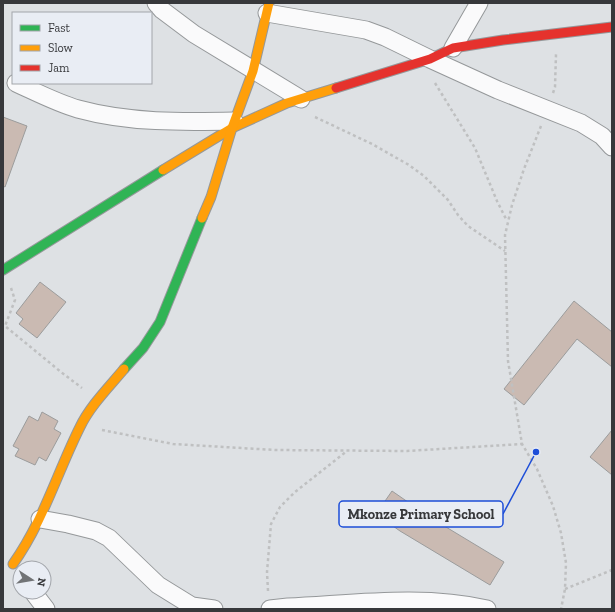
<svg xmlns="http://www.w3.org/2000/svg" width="615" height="612" font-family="'Zilla Slab',serif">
  <rect width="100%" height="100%" fill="#dee1e4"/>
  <!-- building -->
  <g fill="#cabab2" stroke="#9b9c9c">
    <polygon points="3,117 27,126 5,187 3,186"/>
    <polygon points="40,282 66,302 37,338 19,324 23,319 16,313"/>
    <polygon points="574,301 612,332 612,367 577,339 524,405 504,389"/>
    <polygon points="42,412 58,421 54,429 61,433 46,461 39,457 35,465 15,456 19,449 13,446 29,416 38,421"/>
    <polygon points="612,430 612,475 590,457"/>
    <polygon points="392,491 431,518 504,562 490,585 400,531 376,514"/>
  </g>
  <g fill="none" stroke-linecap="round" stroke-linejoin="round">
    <defs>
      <g id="street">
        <polyline points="156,3 162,10 194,34 301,99"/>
        <polyline points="267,13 366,30 385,37 430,59 498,90 581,123 602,136 612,147"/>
        <polyline points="453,48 479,3"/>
        <path d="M16,83C36,92 57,103 78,109C129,123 182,122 234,121"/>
        <polyline points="40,519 68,524 96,531 109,538 158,585 192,606 214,609"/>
        <polyline points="33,592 46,609"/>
        <path d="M270,609L288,607C353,604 423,594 487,609"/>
      </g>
      <g id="fast">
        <polyline points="3,270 163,170"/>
        <polyline points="124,369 143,348 160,322 202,218"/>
      </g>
      <g id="slow">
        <polyline points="163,170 232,128 287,103 336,88"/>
        <polyline points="202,218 211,197 232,128 253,71 269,3"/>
        <path d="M13,564C43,522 57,473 80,427C90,406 109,387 124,369"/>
      </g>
      <polyline id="jam" points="336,88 430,59 453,48 503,40 612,27"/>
    </defs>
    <!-- street casing -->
    <use href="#street" stroke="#95989a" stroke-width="19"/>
    <!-- fast casing -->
    <use href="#fast" stroke="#95989a" stroke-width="11"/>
    <!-- slow casing -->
    <use href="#slow" stroke="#95989a" stroke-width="11"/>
    <!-- jam casing -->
    <use href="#jam" stroke="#95989a" stroke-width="11"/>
    <!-- path -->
    <g stroke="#bfc0c1" stroke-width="2.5" stroke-dasharray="3 3" stroke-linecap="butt">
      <polyline points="435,83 475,148 497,201 507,221"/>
      <polyline points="553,93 555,87 556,54"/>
      <polyline points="315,117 372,144 409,165 424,176 448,200 458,215 468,226 505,251"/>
      <polyline points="541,126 524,169 512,205 505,235 508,361 522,444 537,469 553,506 561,533 566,563 565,589 561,609"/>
      <polyline points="11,288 15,300 5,326 61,372 82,388"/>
      <polyline points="102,430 173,444 275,450 407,451 522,444"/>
      <polyline points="565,589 612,570"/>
      <polyline points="268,591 267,572 271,524 280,507 295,492 347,451"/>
    </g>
    <!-- street -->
    <use href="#street" stroke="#fafafb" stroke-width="17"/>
    <!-- fast -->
    <use href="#fast" stroke="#30b455" stroke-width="9"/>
    <!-- slow -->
    <use href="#slow" stroke="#ff9f0a" stroke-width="9"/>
    <!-- jam -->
    <use href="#jam" stroke="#e5322d" stroke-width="9"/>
  </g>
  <!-- callouts -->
  <path fill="none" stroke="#1d4ed8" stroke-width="1.5" d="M536 452L503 514"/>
  <circle fill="#1d4ed8" stroke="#e9edf4" stroke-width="1.5" cx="536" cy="452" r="4"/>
  <rect fill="#e9edf4" stroke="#1d4ed8" stroke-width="1.5" x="339" y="501" width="164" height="26" rx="4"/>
  <g font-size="14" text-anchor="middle" font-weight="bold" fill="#37383b">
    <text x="421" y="519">Mkonze Primary School</text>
  </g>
  <!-- border -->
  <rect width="615" height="612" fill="none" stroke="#37383b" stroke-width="8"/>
  <!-- legend -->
  <rect x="12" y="12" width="140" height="72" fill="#e9edf4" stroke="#a2a5aa"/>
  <rect x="20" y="25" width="20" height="6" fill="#30b455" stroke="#a2a5aa"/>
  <text x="48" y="32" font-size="12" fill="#37383b">Fast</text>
  <rect x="20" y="45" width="20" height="6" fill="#ff9f0a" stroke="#a2a5aa"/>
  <text x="48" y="52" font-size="12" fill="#37383b">Slow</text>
  <rect x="20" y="65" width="20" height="6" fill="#e5322d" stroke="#a2a5aa"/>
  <text x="48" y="72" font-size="12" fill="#37383b">Jam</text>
  <!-- north arrow -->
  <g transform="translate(32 580) rotate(102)"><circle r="19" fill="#e9edf4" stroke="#a2a5aa"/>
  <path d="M0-3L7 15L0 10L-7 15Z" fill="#717376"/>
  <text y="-6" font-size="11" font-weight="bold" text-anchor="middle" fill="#37383b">N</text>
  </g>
</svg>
